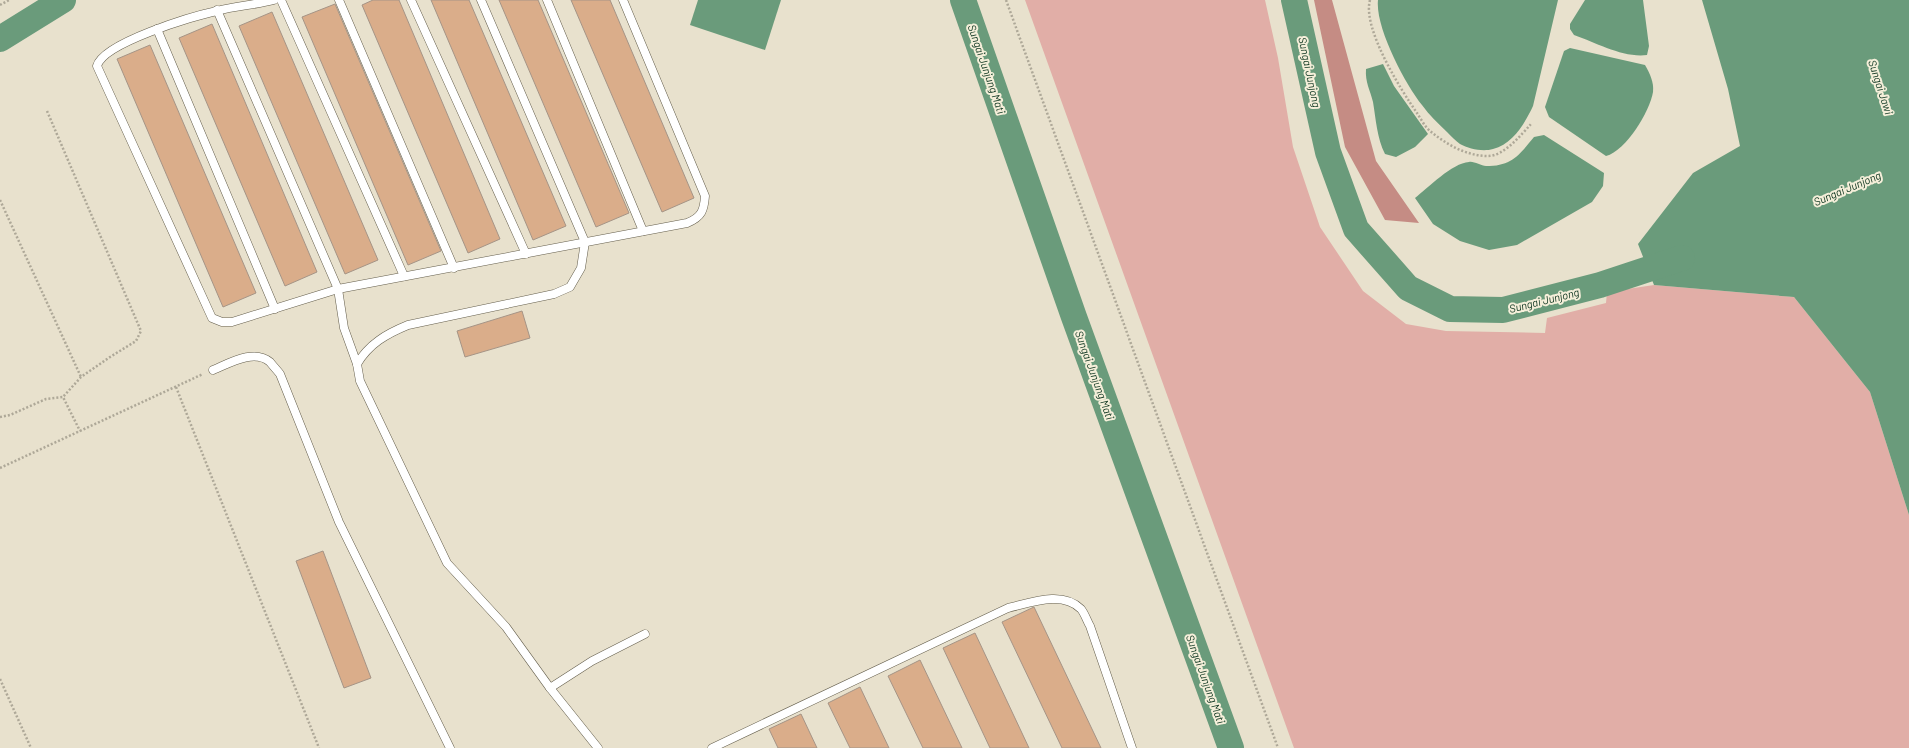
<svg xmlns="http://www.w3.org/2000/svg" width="1909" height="748" font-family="Barlow,sans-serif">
  <rect width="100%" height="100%" fill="#e8e1cd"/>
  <!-- green -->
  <polygon fill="#e1aea7" points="1025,0 1265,0 1278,58 1293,147 1320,227 1363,291 1406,324 1446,331 1545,333 1547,318 1606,303 1607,292 1654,285 1794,297 1870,392 1909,515 1909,748 1294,748"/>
  <!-- forest -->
  <polygon fill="#c58c84" points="1314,0 1332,0 1376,161 1419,223 1385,220 1345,147"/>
  <!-- water -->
  <g fill="#6a9b7b">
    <polygon points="698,0 781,0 765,50 690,25"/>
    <path d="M1378,0H1558L1533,106C1525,123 1513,144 1493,149C1483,152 1469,149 1460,144C1456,141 1451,136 1447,132C1438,123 1429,115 1422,105C1405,84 1375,27 1378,0Z"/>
    <path d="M1585,0H1643L1649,46L1647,55C1623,58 1597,43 1574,35L1570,29V24Z"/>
    <polygon points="1702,0 1909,0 1909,515 1870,392 1794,297 1654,285 1638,244 1693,173 1740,146 1728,89"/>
    <path d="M1570,48L1645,65C1650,74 1654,82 1653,92C1650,111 1626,151 1606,156L1549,117L1545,107L1564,51Z"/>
    <path d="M1383,64L1394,86L1428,134L1415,147L1396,157L1385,154C1377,138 1376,120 1373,102C1370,90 1365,82 1366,69Z"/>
    <path d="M1544,135L1604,173L1603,186L1592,202L1517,245L1489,250L1460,241L1433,224L1415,198C1428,188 1452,163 1469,162C1474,161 1481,166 1486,166C1512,166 1519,155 1534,137Z"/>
  </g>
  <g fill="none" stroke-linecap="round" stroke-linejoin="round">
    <!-- river -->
    <g stroke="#6a9b7b" stroke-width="26">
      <polyline points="963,0 1074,317 1231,748"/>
      <polyline points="1294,0 1328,152 1356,229 1408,288 1450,309 1503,310 1600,285 1682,258"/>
      <polyline points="0,39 63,0"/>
    </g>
  </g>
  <!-- building -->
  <g fill="#daad8a" stroke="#a59486">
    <polygon points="373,0 399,0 500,239 468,253 362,5"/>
    <polygon points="431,0 469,0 566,226 533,240"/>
    <polygon points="499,0 538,0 629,213 596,227"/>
    <polygon points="571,0 610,0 694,198 662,212"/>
    <polygon points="335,4 441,251 408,265 302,17"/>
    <polygon points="272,12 378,260 345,274 239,26"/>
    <polygon points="212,24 317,272 285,286 179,38"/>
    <polygon points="150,45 256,293 223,307 117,59"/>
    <polygon points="522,311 530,338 465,357 457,331"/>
    <polygon points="323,551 371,678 344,688 296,561"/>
    <polygon points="1034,607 1101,748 1062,748 1002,622"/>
    <polygon points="975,633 1029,748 990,748 943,648"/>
    <polygon points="920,660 962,748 923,748 888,676"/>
    <polygon points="860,687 889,748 850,748 828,703"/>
    <polygon points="801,714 817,748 778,748 769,729"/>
  </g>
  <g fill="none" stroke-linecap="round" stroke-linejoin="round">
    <defs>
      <g id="service">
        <path d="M274,0C255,5 235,6 217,11C193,16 103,43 97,66L212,318L222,322H232L338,289L687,223C702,217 704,210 705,196L623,0"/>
        <polyline points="281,0 404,276"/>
        <polyline points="339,0 454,268"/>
        <polyline points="411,0 526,254"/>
        <polyline points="547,0 643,231"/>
        <polyline points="217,10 338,289 344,328 357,364 360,381 447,563 506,627 550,688 598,748"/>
        <polyline points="157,29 275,309"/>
        <path d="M357,364C369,344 386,334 408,325L554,294L570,287L581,268L585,242L481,0"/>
        <path d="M213,370C228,364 254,348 270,362C273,366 277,370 280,374L339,522L450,748"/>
        <polyline points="550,688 592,661 645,634"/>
        <path d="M712,748L1008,608C1030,603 1062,590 1081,609C1085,614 1087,621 1090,626L1132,748"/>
      </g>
    </defs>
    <!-- service casing -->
    <use href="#service" stroke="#645e4c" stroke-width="9"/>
    <!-- path -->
    <g stroke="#aea898" stroke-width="2.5" stroke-dasharray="2 2" stroke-linecap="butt">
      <polyline points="1006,0 1278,748"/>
      <path d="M1370,0C1362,28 1401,90 1417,113C1421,119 1425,127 1430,131C1446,144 1466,156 1488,156C1504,156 1521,135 1531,124"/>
      <polyline points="0,5 9,0"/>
      <polyline points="47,111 141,331 136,341 110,357 81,377 63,397"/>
      <polyline points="0,200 81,377"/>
      <polyline points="176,387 319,748"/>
      <polyline points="0,417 10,415 46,399 63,397 80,431"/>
      <polyline points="0,468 203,374"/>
      <polyline points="0,679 31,748"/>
    </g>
    <!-- service -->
    <use href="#service" stroke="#fff" stroke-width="8"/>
  </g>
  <g text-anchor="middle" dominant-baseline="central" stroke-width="4" stroke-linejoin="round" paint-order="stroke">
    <!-- water labels -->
    <g font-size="11" font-style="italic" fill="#0b341e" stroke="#f5efda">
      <text transform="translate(987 69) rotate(71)">Sungai Junjung Mati</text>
      <text transform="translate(1310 72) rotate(78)">Sungai Junjong</text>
      <text transform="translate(1881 87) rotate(72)">Sungai Jawi</text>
      <text transform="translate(1847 188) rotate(-23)">Sungai Junjong</text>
      <text transform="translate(1544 300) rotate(-14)">Sungai Junjong</text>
      <text transform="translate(1095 375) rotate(70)">Sungai Junjung Mati</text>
      <text transform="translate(1206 679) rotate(70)">Sungai Junjung Mati</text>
    </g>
  </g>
</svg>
